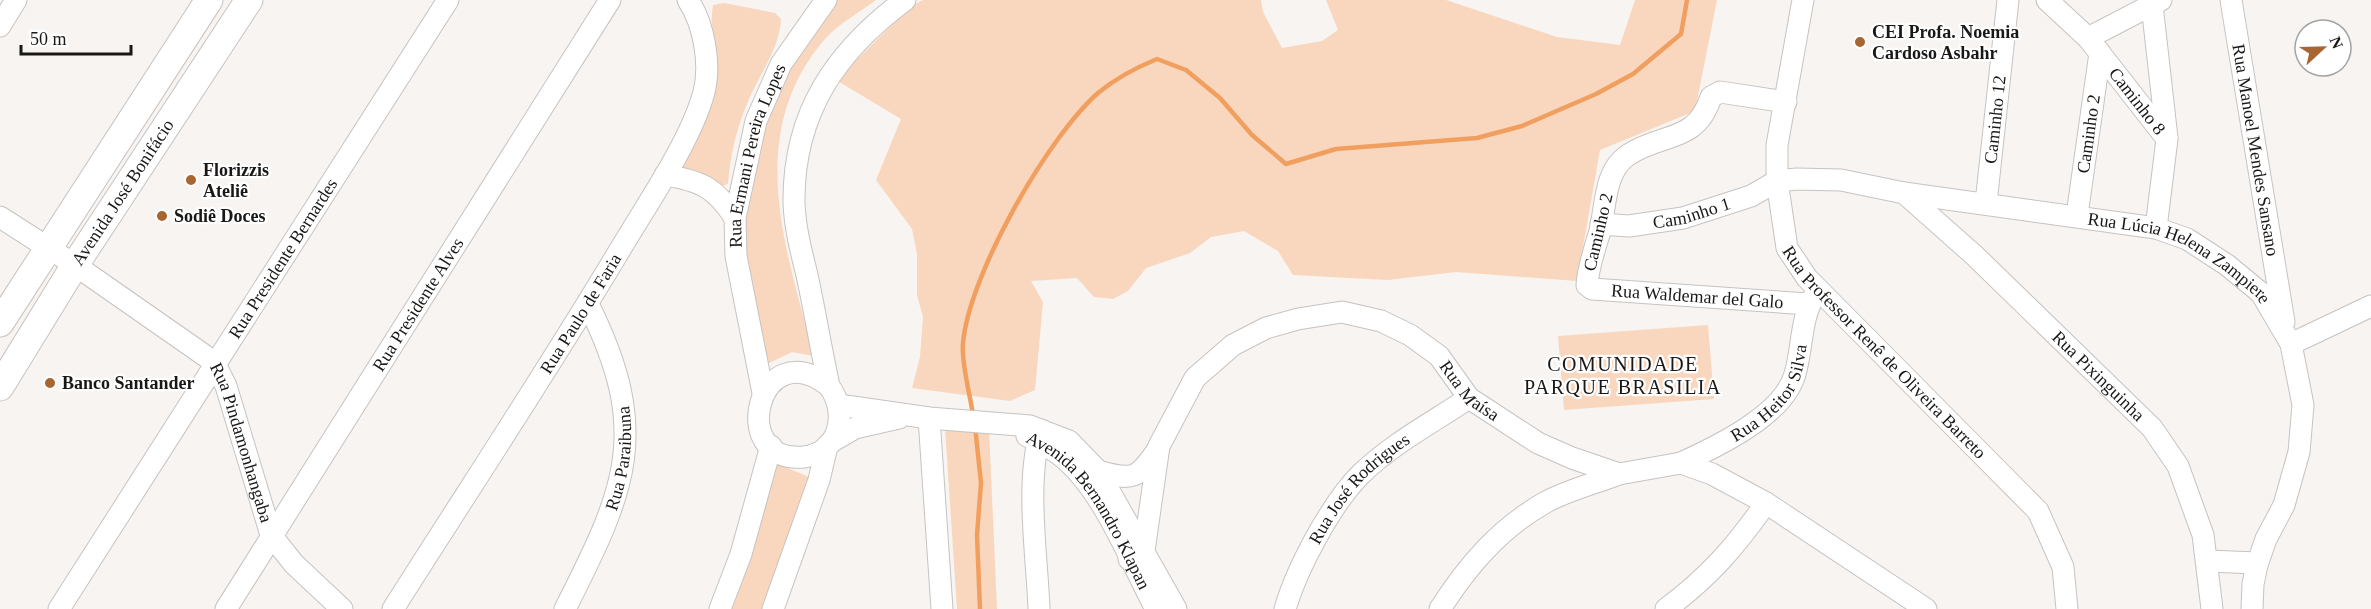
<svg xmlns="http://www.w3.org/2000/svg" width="2371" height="609" font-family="'Times New Roman',serif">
  <rect width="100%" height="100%" fill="#f7f4f1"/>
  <!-- green -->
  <g fill="#f9d7be">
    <path d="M828,0H876C860,12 838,24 825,39C743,134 786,249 814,356L792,352L767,364L743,233L764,112Z"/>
    <polygon points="923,0 1261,0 1263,12 1282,48 1322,41 1338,30 1326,0 1446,0 1557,37 1620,45 1635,0 1717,0 1695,111 1600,150 1577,281 1456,272 1388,280 1293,275 1278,251 1244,231 1211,237 1190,253 1146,268 1128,291 1113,299 1094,297 1077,278 1031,281 1043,302 1035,390 1010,401 912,388 920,357 923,317 917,295 917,254 912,229 876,180 901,119 836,80 909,8"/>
    <path d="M724,3L775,13L781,19C780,49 757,78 746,106C736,131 730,157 728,184L719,187L683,171C682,147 703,130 710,108C721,74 708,38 713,5Z"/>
    <polygon points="1708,325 1714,399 1564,410 1558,336"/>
    <polygon points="945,428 989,428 997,609 957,609"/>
    <polygon points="778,464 814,479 762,609 725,609"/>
  </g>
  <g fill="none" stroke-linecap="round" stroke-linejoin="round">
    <!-- stream -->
    <g stroke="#f19f5f" stroke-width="4.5">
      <path d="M973,415C970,394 961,363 963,343C969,275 1047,138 1098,93C1116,78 1135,68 1157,59L1186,70L1220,98L1252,135L1286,164L1336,149L1477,138L1522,126L1596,94L1633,74L1681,34L1687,0"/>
      <polyline points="975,426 981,483 977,535 980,609"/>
    </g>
    <defs>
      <g id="minor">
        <path id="s1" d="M1803,0L1777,145V181L1787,248L1807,278L2038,511L2063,567L2067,609"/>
        <path id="s2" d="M2047,0L2088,38L2167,139L2156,228"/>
        <path id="s3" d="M2231,0L2284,322"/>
        <polyline points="2152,5 2167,138"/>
        <polyline points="0,26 16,0"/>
        <polyline points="2088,38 2161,0"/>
        <path id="s4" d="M1786,102L1720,92L1711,97C1696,144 1662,132 1628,155C1604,171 1606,206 1600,231C1595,248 1588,267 1587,285L1592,289L1808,304"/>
        <path d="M665,175C701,181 715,187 735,218"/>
        <path id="s5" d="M1904,193L1974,255L2152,428L2178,466L2203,535L2212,609"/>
        <path id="s6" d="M1986,203L2008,0"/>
        <path id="s7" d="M2077,215L2100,53"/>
        <path id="s8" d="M0,217L75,265L214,362L226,386L271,535L294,564L342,609"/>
        <path id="s9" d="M1601,224L1629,226L1683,218L1751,196L1777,181L1797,179L1841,180L1904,193L2156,228L2187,239L2227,265L2261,293L2291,344L2303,405L2299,452L2284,505L2266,539L2257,565L2253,584L2252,609"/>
        <polyline points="2291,344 2371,306"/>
        <path d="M829,386C758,330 726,465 804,457C841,452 848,412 829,386C821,349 815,312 807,275C801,251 795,228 794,203C793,113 836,51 905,0"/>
        <path id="s10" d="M763,393L736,256L735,218L756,121L781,64L826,0"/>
        <polyline points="839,405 929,418 1030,426 1069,441 1098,471 1176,609"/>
        <polyline points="929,418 942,609"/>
        <path id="s11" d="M1027,436C1038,442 1050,447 1060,455C1103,488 1130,561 1156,609"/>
        <polyline points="831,442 855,428 899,418"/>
        <path id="s12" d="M1681,463C1716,447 1784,415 1795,374C1803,347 1800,317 1816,293"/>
        <path d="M1098,471C1133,481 1138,479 1158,449"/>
        <path id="s13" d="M1129,559L1144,551L1159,446L1195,378L1233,345L1266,328L1298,319L1342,312L1381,321L1410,335L1439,356L1469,398L1538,443L1572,458L1619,474L1681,463L1712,474L1766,503L1926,609"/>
        <polyline points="2208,561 2257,563"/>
        <path id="s14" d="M59,609L448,0"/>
        <path id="s15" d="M226,609L610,0"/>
        <path id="s16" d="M393,609C469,489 548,370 621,248C647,204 691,141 704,92C711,64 704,24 688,0"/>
        <path id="s17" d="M565,609C626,489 652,432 588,304"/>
        <polyline points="720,609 741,554 771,446"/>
        <polyline points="773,609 819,480 827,446"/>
        <path d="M1039,609C1037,554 1025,483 1041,430"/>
        <path id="s18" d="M1285,609C1297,568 1331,504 1361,474C1392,444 1433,422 1469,398"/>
        <path d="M1440,609C1468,565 1500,528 1546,502C1568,490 1596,483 1619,474"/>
        <path d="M1666,609C1709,577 1736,546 1766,503"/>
      </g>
      <g id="major">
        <polyline points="0,323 209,0"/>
        <path id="s19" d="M0,387L75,265L249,0"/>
      </g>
    </defs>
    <!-- minor casing -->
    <use href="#minor" stroke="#c6c3c1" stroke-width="23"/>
    <!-- major casing -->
    <use href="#major" stroke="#c6c3c1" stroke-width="29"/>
    <!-- minor -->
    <use href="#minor" stroke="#fff" stroke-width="21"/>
    <!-- major -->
    <use href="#major" stroke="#fff" stroke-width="27"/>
  </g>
  <!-- markers -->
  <g fill="#a76631" stroke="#fff" stroke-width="2">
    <circle cx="1860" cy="42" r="6"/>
    <circle cx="191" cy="180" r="6"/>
    <circle cx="162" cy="216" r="6"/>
    <circle cx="50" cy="383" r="6"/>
  </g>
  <g text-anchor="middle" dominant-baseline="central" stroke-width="4.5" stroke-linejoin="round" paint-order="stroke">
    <!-- poi labels -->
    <g font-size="18" font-weight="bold" fill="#191817" stroke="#fff" text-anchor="start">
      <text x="1872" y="32">CEI Profa. Noemia<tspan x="1872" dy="21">Cardoso Asbahr</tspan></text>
      <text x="203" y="170">Florizzis<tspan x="203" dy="21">Ateliê</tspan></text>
      <text x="174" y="216">Sodiê Doces</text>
      <text x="62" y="383">Banco Santander</text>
    </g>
    <!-- street labels -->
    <g font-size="18" fill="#191817" stroke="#fff">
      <text stroke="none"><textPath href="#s2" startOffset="136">Caminho 8</textPath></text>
      <text stroke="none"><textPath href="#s6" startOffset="84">Caminho 12</textPath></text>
      <text stroke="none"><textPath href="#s7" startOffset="82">Caminho 2</textPath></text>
      <text stroke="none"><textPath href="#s3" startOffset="152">Rua Manoel Mendes Sansano</textPath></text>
      <text stroke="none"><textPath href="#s10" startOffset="243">Rua Ermani Pereira Lopes</textPath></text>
      <text stroke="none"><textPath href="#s19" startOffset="230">Avenida José Bonifácio</textPath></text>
      <text stroke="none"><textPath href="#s9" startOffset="92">Caminho 1</textPath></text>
      <text transform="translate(1598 232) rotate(-77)">Caminho 2</text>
      <text stroke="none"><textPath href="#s14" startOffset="416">Rua Presidente Bernardes</textPath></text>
      <text stroke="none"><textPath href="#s9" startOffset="600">Rua Lúcia Helena Zampiere</textPath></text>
      <text stroke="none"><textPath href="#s4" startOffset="434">Rua Waldemar del Galo</textPath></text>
      <text stroke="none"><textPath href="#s15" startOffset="360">Rua Presidente Alves</textPath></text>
      <text stroke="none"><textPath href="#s16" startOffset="350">Rua Paulo de Faria</textPath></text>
      <text stroke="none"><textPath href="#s1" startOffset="394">Rua Professor Renê de Oliveira Barreto</textPath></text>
      <text stroke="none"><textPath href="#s5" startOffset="267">Rua Pixinguinha</textPath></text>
      <text stroke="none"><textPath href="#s13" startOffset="520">Rua Maísa</textPath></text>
      <text stroke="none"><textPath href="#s12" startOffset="118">Rua Heitor Silva</textPath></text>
      <text stroke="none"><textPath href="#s8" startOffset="344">Rua Pindamonhangaba</textPath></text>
      <text stroke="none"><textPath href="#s17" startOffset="162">Rua Paraibuna</textPath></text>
      <text stroke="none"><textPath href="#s18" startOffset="144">Rua José Rodrigues</textPath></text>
      <text stroke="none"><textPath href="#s11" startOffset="99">Avenida Bernandro Klapan</textPath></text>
    </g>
    <!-- neighbourhood labels -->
    <g font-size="20" letter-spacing="1.5" fill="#191817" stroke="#fff">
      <text x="1623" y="364">COMUNIDADE<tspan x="1623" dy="23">PARQUE BRASILIA</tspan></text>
    </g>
  </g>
  <!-- north arrow -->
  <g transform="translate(2323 48) rotate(68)"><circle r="28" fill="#ffffff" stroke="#a3a3a2" stroke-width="1.5"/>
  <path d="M0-4.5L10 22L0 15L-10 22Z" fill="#a76631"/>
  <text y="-9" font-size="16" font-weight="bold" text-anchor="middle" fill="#191817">N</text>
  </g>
  <!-- scale -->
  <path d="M21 45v9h110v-9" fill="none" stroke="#191817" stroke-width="3"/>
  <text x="30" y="45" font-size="18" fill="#191817" stroke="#ffffff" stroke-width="4.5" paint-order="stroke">50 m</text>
</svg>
